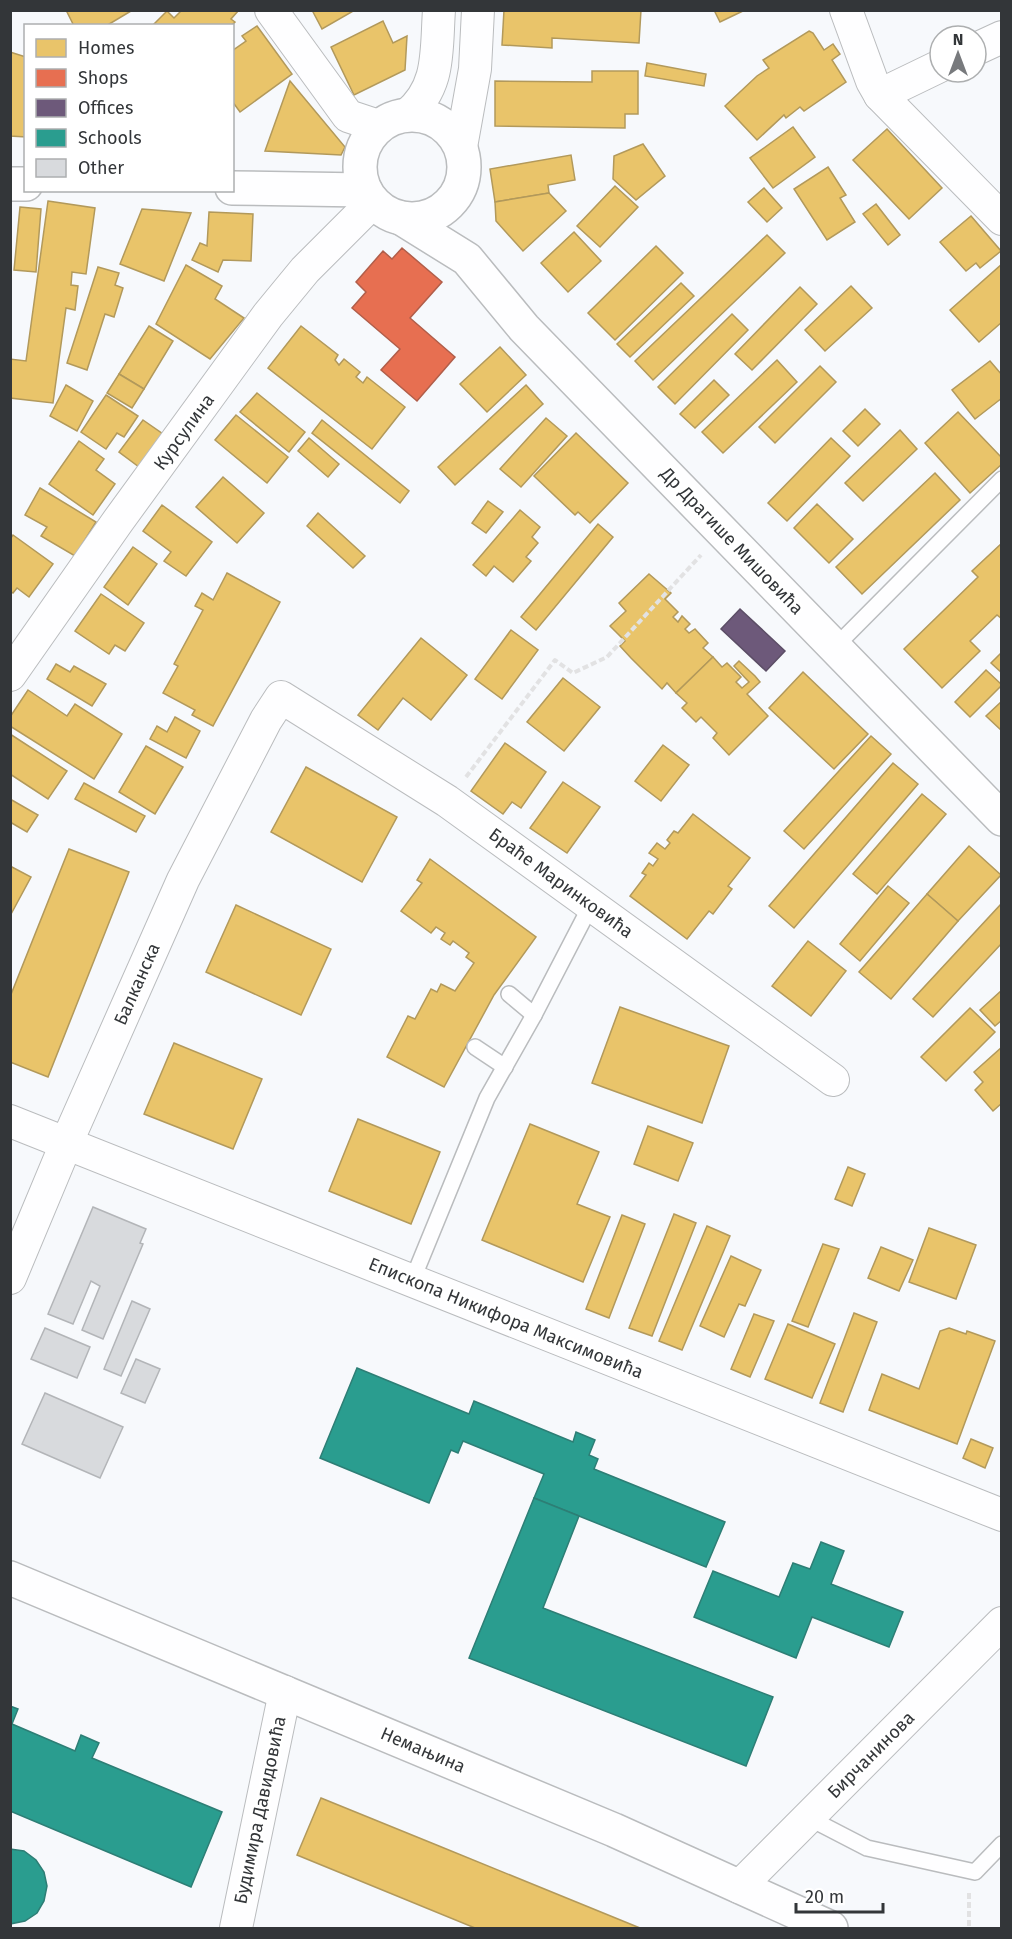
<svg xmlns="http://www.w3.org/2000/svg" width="1012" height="1939" font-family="'Fira Sans',sans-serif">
  <rect width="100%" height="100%" fill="#f7f9fc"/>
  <!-- homes -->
  <g fill="#e9c46a" stroke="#b2995b" stroke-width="1.5">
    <polygon points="66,10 131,10 131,11 106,26 74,26"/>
    <polygon points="182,10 239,10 231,19 235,22 231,26 152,26 167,11 174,18"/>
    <polygon points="312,10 355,10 322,29"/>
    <polygon points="504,10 641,10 639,43 552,38 552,48 502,45"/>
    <polygon points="714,10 745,10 720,22"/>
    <polygon points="383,21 393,43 407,36 405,70 354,95 331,47"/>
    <polygon points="257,26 292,74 240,112 232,101 232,51 246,41 242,36"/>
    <polygon points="809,31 813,33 824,50 833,44 840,54 832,60 846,82 804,111 800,107 786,118 784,115 757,140 725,106 757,76 769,68 763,60"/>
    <polygon points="10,52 26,57 26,137 10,136"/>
    <polygon points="647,63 706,74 704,86 645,76"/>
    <polygon points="592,71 638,71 638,114 625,114 625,128 495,126 495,81 592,82"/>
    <polygon points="290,81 345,147 341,155 265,151"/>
    <polygon points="793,127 815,157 773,188 750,158"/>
    <polygon points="887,129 942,188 909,219 853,160"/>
    <polygon points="643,144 665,176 636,200 613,179 614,156"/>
    <polygon points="571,155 575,180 548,185 549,193 495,202 490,169"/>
    <polygon points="828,167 846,195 840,198 855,222 827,240 794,189"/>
    <polygon points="615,186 638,207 600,247 577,226"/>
    <polygon points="764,188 782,208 767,222 748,202"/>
    <polygon points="549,193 566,211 523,251 496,221 495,202"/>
    <polygon points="48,201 95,208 86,274 72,272 71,285 78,286 75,310 66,308 53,403 10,398 10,359 26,361"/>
    <polygon points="876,204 900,235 888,245 863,214"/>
    <polygon points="20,207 41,209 36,272 14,270"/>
    <polygon points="142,209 191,213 164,281 120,264"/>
    <polygon points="209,212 253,214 251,261 223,260 218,272 192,260 200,243 207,246"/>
    <polygon points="971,216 1001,251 980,268 976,263 966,271 940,242"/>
    <polygon points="574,232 601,261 568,292 541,263"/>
    <polygon points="767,235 785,253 653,380 635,361"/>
    <polygon points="656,246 683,273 615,340 588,313"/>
    <polygon points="1002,264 1002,322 979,342 950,310"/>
    <polygon points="186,265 222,286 215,299 244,318 210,359 156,324"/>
    <polygon points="98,267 119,273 115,285 123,288 114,317 105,314 87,370 67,363"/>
    <polygon points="681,283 694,296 630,357 617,344"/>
    <polygon points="851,286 872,308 825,351 805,330"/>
    <polygon points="800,287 817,304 752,370 735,354"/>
    <polygon points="732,314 748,330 675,404 658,387"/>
    <polygon points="149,326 173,341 144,389 119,374"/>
    <polygon points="301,326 338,355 335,360 339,365 344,359 360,372 356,377 363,383 367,377 405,407 372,449 268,368"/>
    <polygon points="500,347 526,375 487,412 460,384"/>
    <polygon points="777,360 797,382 723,453 702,432"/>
    <polygon points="990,361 1002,375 1002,398 975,419 952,390"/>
    <polygon points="820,366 836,382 775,443 759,427"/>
    <polygon points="119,374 144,389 132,408 107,393"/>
    <polygon points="714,380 729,395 695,428 680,414"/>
    <polygon points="66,385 93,401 77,431 50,416"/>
    <polygon points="526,385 543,404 455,485 438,467"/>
    <polygon points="257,393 305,432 289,452 240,412"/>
    <polygon points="106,395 138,416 124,437 117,433 106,449 81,432"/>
    <polygon points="865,409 880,424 858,446 843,431"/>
    <polygon points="958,412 1002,458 1002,464 970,493 925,443"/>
    <polygon points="236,415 288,457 267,483 215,440"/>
    <polygon points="546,418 567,436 521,487 500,469"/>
    <polygon points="143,420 163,434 139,467 119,452"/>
    <polygon points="322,420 409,491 400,503 312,433"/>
    <polygon points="900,430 917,449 863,501 845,483"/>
    <polygon points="576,433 628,483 590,523 578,512 575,515 534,476"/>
    <polygon points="309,438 339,464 328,477 298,451"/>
    <polygon points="831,438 850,456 787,521 768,503"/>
    <polygon points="79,441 104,459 96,470 115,484 93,515 49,484"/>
    <polygon points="935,473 960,500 862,594 836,567"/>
    <polygon points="223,477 264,513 237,543 196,507"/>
    <polygon points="40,488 96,522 75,556 41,536 47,527 25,515"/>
    <polygon points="488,501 503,512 486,533 472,523"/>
    <polygon points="817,504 853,539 829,563 794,528"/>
    <polygon points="162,505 212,542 186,576 164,561 171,552 143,531"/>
    <polygon points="520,510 540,527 532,537 538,543 526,557 531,561 513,582 494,566 486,576 473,565"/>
    <polygon points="318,513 365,556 353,568 307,526"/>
    <polygon points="598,524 613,537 536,630 521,617"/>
    <polygon points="13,535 53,564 29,597 17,588 13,593 10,591 10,539"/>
    <polygon points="1002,543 1002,619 997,615 970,641 980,651 942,688 904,649 978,577 972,571"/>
    <polygon points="133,547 157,564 128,605 104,587"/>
    <polygon points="227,573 280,602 213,726 192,715 195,710 163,693 178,666 174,664 203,610 195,606 202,593 213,600"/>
    <polygon points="649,574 671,593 665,599 678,612 673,617 678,622 682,616 690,624 685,629 689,633 695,629 708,643 703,648 713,657 676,693 667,683 662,689 631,658 620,646 625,641 610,626 626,611 619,603"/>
    <polygon points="101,594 144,623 125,651 115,645 109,654 75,631"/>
    <polygon points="511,630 538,650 502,699 475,679"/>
    <polygon points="421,638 467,675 431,720 403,698 378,730 358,715"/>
    <polygon points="1002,652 1002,673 991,663"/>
    <polygon points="713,657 722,667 727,663 741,677 736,682 742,688 749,682 734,666 739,661 755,676 760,682 747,694 768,716 729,755 713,738 717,733 701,717 696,722 682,708 687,703 676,693"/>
    <polygon points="56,664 70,672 74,666 106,684 92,706 47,679"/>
    <polygon points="986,670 1002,685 970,717 955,702"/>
    <polygon points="803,672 868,734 834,769 769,708"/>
    <polygon points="563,678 600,707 564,751 527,722"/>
    <polygon points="28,690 67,716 75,704 122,734 94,779 10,726 10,717"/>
    <polygon points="1002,701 1002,731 986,716"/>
    <polygon points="175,717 200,731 186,758 150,739 157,726 167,732"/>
    <polygon points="10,734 67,771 48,799 10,774"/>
    <polygon points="871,736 891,754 804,849 784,831"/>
    <polygon points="505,743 546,772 521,808 512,802 503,814 471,791"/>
    <polygon points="663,745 689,765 661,801 635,781"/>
    <polygon points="146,746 183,767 155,814 119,792"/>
    <polygon points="893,763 918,784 794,928 769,906"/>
    <polygon points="306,767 397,817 362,882 271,832"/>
    <polygon points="563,782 600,807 567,853 530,828"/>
    <polygon points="84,783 145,816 136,832 75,799"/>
    <polygon points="922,794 946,814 877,894 853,874"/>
    <polygon points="10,799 38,815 27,832 10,822"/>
    <polygon points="693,814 750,858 728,886 732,889 713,914 709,911 687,939 630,896 646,875 642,873 649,863 653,866 658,859 649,853 657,843 665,849 670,843 667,840 674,831 678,833"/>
    <polygon points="969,846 1001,875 958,921 927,894"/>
    <polygon points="69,849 129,872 48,1077 10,1062 10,997"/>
    <polygon points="430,859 536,937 494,995 444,1087 387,1057 408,1016 415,1019 431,989 437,992 441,984 455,991 474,963 466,957 469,953 453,941 450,945 441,939 445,933 436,927 431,933 401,911 422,883 417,880"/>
    <polygon points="10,866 31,877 10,916"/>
    <polygon points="888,886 909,903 860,961 840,944"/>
    <polygon points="927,894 958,921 891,999 859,972"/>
    <polygon points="1002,903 1002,943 933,1017 913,999"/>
    <polygon points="236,905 331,949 301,1015 206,972"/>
    <polygon points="808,941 846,971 811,1016 772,986"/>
    <polygon points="1002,990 1002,1020 995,1026 980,1010"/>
    <polygon points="620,1007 729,1046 702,1123 592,1083"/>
    <polygon points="970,1008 995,1032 946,1081 921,1057"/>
    <polygon points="174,1043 262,1079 233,1149 144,1114"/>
    <polygon points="1002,1047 1002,1103 993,1111 975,1090 983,1082 974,1072"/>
    <polygon points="358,1119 440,1152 411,1224 329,1191"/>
    <polygon points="530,1124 599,1152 577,1204 610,1217 583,1282 482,1240"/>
    <polygon points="648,1126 693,1143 678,1181 634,1164"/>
    <polygon points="848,1167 865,1174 852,1206 835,1199"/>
    <polygon points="674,1214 696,1223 652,1336 629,1328"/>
    <polygon points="622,1215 645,1224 609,1318 586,1309"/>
    <polygon points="707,1226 730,1236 682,1350 659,1341"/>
    <polygon points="929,1228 976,1245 956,1299 909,1282"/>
    <polygon points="823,1244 839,1249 808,1327 792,1321"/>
    <polygon points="881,1247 913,1260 899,1291 868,1278"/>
    <polygon points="731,1256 761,1270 745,1306 739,1304 724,1337 700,1326"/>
    <polygon points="854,1313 877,1322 843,1412 820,1403"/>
    <polygon points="754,1314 774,1321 750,1377 731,1369"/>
    <polygon points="788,1324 835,1344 812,1398 765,1379"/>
    <polygon points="949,1328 966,1334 967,1331 995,1341 957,1444 869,1410 882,1374 919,1389 940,1331"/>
    <polygon points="971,1439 993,1448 985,1468 963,1458"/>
    <polygon points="321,1798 439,1846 640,1928 475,1928 297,1855"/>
  </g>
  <!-- shops -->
  <polygon fill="#e76f51" stroke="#b15e4a" stroke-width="1.5" points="402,248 442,282 410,318 455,357 417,401 381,370 400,349 352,308 366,292 356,282 383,251 392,259"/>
  <!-- offices -->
  <polygon fill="#6d597a" stroke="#5c4e66" stroke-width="1.5" points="740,609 785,651 766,671 721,629"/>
  <!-- schools -->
  <g fill="#2a9d8f" stroke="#2d7e75" stroke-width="1.5">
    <polygon points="357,1368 469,1414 474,1401 573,1442 576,1432 595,1440 589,1455 598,1459 594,1469 725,1522 706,1567 534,1498 544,1474 463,1441 458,1453 451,1450 429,1503 320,1458"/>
    <polygon points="534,1498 579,1516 543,1608 773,1697 746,1766 469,1658"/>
    <polygon points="821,1542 844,1551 831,1584 903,1612 889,1647 812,1617 796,1658 694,1617 713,1571 779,1597 793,1563 810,1569"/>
    <polygon points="10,1706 18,1709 12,1724 75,1751 81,1735 99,1743 92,1758 222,1812 191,1887 10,1811"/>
    <polygon points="10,1849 24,1851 36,1860 44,1872 47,1886 44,1901 37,1913 25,1921 10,1924"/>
  </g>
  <!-- building -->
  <g fill="#d8dadd" stroke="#b3b5b8" stroke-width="1.5">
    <polygon points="93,1207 146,1229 140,1243 143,1244 103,1339 82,1330 100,1286 91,1281 73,1324 48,1314"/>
    <polygon points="132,1301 150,1309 121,1376 104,1369"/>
    <polygon points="45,1328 90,1347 77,1378 31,1359"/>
    <polygon points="136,1359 160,1369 145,1403 121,1393"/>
    <polygon points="45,1393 123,1427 100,1478 22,1444"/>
  </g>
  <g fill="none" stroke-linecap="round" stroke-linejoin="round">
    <defs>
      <g id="service">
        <polyline points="835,647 1002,479"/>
        <polyline points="509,994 534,1015 591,905"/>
        <polyline points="475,1047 505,1067"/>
        <polyline points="412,1281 487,1098 534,1015"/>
        <polyline points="809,1818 867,1848 975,1872 1002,1844"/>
      </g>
      <g id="minor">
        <polyline points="271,10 348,116 378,126"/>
        <polyline points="846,10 872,81 880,95 1002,219"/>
        <polyline points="976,49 1002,37"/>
        <polyline points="880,95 940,66"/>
        <path d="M407,115C441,87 436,51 439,10"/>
        <polyline points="461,147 475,69 478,10"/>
        <polyline points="10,675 118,521 268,315 305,270 373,202"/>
        <polyline points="10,1121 1002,1515"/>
        <polyline points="10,1278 66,1144 183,880 266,720 281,697 447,801 833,1080"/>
        <polyline points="739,1887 1002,1623"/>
        <polyline points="236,1928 285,1692"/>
      </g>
      <g id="tertiary">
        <circle cx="412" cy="167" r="52"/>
        <polyline points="10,184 26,184"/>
        <polyline points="232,188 365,190"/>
        <polyline points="401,218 467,259 524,328 1002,819"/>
        <polyline points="10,1578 614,1830 831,1928"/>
      </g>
    </defs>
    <!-- service casing -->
    <use href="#service" stroke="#babcbe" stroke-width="18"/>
    <!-- minor casing -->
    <use href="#minor" stroke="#babcbe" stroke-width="34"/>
    <!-- tertiary casing -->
    <use href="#tertiary" stroke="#babcbe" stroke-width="36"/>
    <!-- path -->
    <g stroke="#e2e2e3" stroke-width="4" stroke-dasharray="6 3" stroke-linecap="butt">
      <polyline points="466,777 555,660 573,673 607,657 701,555"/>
      <polyline points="969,1893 969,1928"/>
    </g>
    <!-- service -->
    <use href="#service" stroke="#fefeff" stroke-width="15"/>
    <!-- minor -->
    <use href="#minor" stroke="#fefeff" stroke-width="32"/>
    <!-- tertiary -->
    <use href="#tertiary" stroke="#fefeff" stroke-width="33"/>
  </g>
  <g text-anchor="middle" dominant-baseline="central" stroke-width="6" stroke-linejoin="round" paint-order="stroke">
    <!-- street labels -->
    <g font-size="18" fill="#333639" stroke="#fff">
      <text transform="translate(184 432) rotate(-54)">Курсулина</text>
      <text transform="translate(732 541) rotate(46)">Др Драгише Мишовића</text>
      <text transform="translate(561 883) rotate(36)">Браће Маринковића</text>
      <text transform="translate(137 984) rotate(-66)">Балканска</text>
      <text transform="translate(506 1318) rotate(22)">Епископа Никифора Максимовића</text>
      <text transform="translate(423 1750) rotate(23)">Немањина</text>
      <text transform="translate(871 1755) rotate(-45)">Бирчанинова</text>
      <text transform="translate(260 1810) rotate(-78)">Будимира Давидовића</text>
    </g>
  </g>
  <!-- border -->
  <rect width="1012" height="1939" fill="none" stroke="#333639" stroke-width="24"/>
  <!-- legend -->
  <rect x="24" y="24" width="210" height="168" fill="#ffffff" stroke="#adafb0" stroke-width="1.5"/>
  <rect x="36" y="39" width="30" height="18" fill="#e9c46a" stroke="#adafb0" stroke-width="1.5"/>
  <text x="78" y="54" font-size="18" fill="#333639">Homes</text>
  <rect x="36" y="69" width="30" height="18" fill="#e76f51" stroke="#adafb0" stroke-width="1.5"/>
  <text x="78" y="84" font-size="18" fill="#333639">Shops</text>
  <rect x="36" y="99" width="30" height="18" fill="#6d597a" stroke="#adafb0" stroke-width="1.5"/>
  <text x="78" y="114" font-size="18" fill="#333639">Offices</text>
  <rect x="36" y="129" width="30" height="18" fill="#2a9d8f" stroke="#adafb0" stroke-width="1.5"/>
  <text x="78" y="144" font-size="18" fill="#333639">Schools</text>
  <rect x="36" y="159" width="30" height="18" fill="#d8dadd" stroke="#adafb0" stroke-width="1.5"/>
  <text x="78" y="174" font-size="18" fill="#333639">Other</text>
  <!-- north arrow -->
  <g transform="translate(958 54)"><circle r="28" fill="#ffffff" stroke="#adafb0" stroke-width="1.5"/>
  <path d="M0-4.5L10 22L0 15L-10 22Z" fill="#787a7d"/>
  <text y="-9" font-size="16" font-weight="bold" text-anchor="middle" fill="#333639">N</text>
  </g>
  <!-- scale -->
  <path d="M796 1903v9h87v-9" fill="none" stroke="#333639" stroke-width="3"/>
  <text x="805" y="1903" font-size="18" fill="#333639" stroke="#ffffff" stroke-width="4.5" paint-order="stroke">20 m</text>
</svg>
